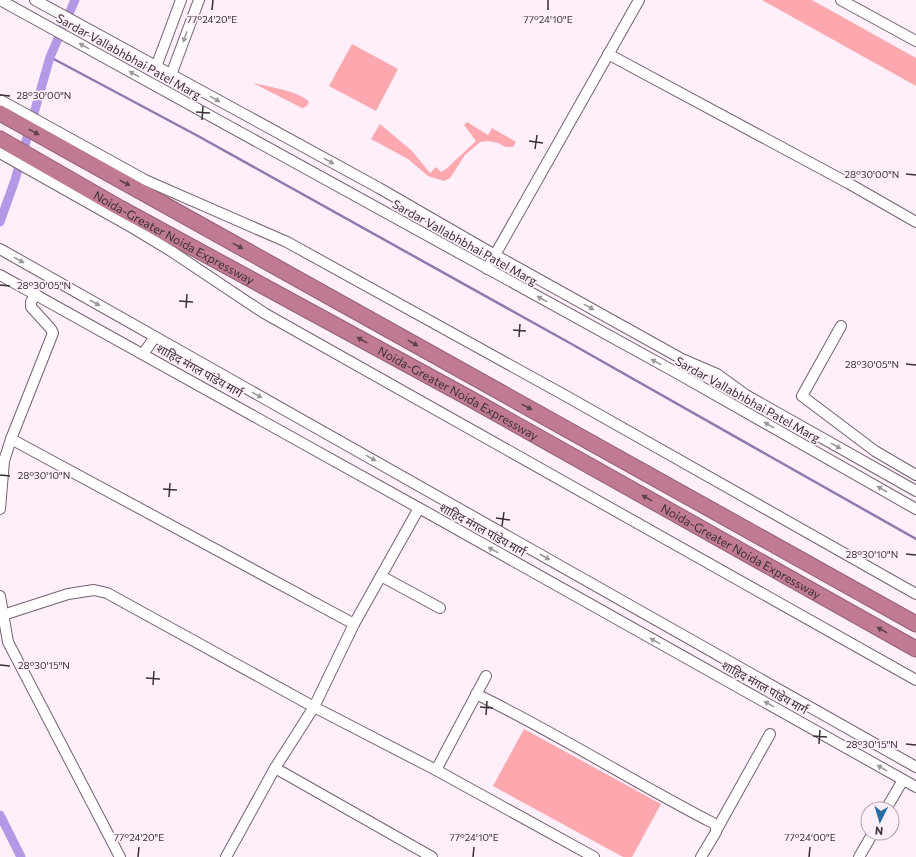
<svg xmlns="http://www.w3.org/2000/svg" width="916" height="857" font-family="Commissioner,'Noto Sans Devanagari',sans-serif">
  <rect width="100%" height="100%" fill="#ffeffa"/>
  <!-- green -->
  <g fill="#fda7ae">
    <polygon points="762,0 812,0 916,58 916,86"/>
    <polygon points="352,44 398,69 376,111 329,86"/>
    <path d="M253,83C266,86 302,92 309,102L307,106L302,108Z"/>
    <polygon points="467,122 488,135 492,128 516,142 513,147 506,147 498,143 488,141 480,142 465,155 450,178 444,181 428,176 408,159 371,139 380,124 412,151 430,173 436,167 441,172 446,169 476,141 464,125"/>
    <polygon points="524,729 661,804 632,857 623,857 493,786"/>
  </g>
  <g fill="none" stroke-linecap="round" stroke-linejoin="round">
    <!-- stream -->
    <polyline stroke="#8f79b1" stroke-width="2.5" points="50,57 198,136 568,342 916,539"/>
    <!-- canal -->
    <g stroke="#b498e5" stroke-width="9">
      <polyline points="0,222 15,180 50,57 75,0"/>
      <polyline points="0,815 21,857"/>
    </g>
    <defs>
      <g id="minor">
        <polyline points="0,0 677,373 916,509"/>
        <polyline points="35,0 379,188 495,255 682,359 717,374 746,395 916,491"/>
        <polyline points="841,0 916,41"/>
        <polyline points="608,54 848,183 916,222"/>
        <polyline points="156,67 181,0"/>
        <polyline points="171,75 199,0"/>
        <polyline points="0,100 145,180 287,242 566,396 916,594"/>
        <polyline points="0,153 133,228 171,251 264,313 916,680"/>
        <polyline points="0,249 916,767"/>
        <polyline points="487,269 639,0"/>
        <polyline points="0,275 419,508 916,787"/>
        <polyline points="841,326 802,396 875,451 916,475"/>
        <polyline points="143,354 155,337"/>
        <polyline points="11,439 354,624"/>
        <polyline points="0,509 4,461 11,439 53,333 51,329 31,307 31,302 36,294"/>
        <polyline points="381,576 440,608"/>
        <polyline points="0,596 8,642 120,857"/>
        <polyline points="3,615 68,594 94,590 107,593 314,707 436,770 594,857"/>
        <path d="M476,694C557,733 633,782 713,823L716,826V832L701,857"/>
        <polyline points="275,768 432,857"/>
        <polyline points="436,770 486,676"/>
        <polyline points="886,809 903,780"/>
        <polyline points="717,829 770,734"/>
        <polyline points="226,857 275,768 314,707 354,624 419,508"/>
        <polyline points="859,857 873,833"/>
      </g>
      <g id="highway">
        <polyline points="0,113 916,624"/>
        <path id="s1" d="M0,139L120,208L469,398L916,649"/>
      </g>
    </defs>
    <!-- minor casing -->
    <use href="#minor" stroke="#776070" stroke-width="12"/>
    <!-- highway casing -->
    <use href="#highway" stroke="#916073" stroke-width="17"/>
    <!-- minor -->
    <use href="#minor" stroke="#fff" stroke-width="10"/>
    <!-- highway -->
    <use href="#highway" stroke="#c07a94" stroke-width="15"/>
  </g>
  <!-- one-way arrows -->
  <defs><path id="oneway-solid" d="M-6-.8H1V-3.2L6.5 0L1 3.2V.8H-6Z"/></defs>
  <g fill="#9c989b">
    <use href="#oneway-solid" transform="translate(185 37) rotate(110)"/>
    <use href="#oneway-solid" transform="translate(84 46) rotate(-151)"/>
    <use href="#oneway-solid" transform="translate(134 74) rotate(-151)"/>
    <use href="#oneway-solid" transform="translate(215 99) rotate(29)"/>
    <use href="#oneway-solid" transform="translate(329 161) rotate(29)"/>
    <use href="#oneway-solid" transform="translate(19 260) rotate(29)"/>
    <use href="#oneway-solid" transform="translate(542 299) rotate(-151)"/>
    <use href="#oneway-solid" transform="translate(95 303) rotate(30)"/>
    <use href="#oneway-solid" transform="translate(589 307) rotate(29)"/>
    <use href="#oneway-solid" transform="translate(656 362) rotate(-151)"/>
    <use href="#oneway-solid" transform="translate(257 395) rotate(29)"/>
    <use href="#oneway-solid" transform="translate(769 425) rotate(-150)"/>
    <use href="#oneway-solid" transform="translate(836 446) rotate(29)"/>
    <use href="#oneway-solid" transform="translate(371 458) rotate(29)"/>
    <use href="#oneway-solid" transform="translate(882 489) rotate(-150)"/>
    <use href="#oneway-solid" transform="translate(493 550) rotate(-151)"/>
    <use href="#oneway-solid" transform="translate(545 557) rotate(30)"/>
    <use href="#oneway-solid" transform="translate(655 641) rotate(-151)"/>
    <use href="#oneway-solid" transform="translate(769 704) rotate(-151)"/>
    <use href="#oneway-solid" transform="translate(882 768) rotate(-151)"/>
  </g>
  <g fill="#5c424e">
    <use href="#oneway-solid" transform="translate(34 132) rotate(29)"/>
    <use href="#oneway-solid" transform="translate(125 183) rotate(28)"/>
    <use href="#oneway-solid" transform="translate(238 246) rotate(29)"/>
    <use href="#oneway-solid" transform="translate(362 340) rotate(-151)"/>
    <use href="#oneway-solid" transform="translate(413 343) rotate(29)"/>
    <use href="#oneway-solid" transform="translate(527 407) rotate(29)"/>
    <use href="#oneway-solid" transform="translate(647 498) rotate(-151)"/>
    <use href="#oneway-solid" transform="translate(882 630) rotate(-151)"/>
  </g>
  <!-- ticks -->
  <path fill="none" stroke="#3a3037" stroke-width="1.5" d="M212,10L213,0M548,10V0M0,95L10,96M196,112L210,113M202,120L203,106M529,141L543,143M535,149L537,135M906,174L916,175M0,285L10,286M179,301L193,302M186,308L187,294M513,330L526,331M519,337L520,324M906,364L916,365M0,475L10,476M163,489L177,490M169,497L170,483M496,518L510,520M502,526L504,512M906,554L916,555M0,665L10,666M146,678L160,679M153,685L154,671M480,707L493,708M486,715L487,701M813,736L827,737M819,744L820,730M906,744L916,745M138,857L139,847M473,857L474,847M809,857L810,847"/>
  <g text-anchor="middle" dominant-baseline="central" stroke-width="3.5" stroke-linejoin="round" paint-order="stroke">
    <!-- street labels -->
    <g font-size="12" fill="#3a3037" stroke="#ffeffa">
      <text transform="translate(129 56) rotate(29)">Sardar Vallabhbhai Patel Marg</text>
      <text stroke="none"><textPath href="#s1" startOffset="200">Noida-Greater Noida Expressway</textPath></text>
      <text transform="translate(465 242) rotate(29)">Sardar Vallabhbhai Patel Marg</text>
      <text transform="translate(200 370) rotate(29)">शाहिद मंगल पांडेय मार्ग</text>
      <text stroke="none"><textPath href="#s1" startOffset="524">Noida-Greater Noida Expressway</textPath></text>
      <text transform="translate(748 399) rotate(29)">Sardar Vallabhbhai Patel Marg</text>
      <text transform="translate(483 529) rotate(29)">शाहिद मंगल पांडेय मार्ग</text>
      <text stroke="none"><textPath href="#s1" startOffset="848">Noida-Greater Noida Expressway</textPath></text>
      <text transform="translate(765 687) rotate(29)">शाहिद मंगल पांडेय मार्ग</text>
    </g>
  </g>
  <g font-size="10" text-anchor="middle" fill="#3a3037" stroke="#ffeffa" stroke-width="3.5" stroke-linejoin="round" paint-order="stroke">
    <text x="212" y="23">77°24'20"E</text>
    <text x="548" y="23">77°24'10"E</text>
    <text x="44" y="99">28°30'00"N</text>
    <text x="872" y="178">28°30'00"N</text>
    <text x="44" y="289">28°30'05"N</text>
    <text x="872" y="368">28°30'05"N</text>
    <text x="44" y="479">28°30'10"N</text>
    <text x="872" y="558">28°30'10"N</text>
    <text x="44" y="669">28°30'15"N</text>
    <text x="872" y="748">28°30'15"N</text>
    <text x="139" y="841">77°24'20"E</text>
    <text x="474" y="841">77°24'10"E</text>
    <text x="810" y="841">77°24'00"E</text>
  </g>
  <!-- north arrow -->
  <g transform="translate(880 821) rotate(185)"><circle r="19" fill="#ffeffa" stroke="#b0a3ac"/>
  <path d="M0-3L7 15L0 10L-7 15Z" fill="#286da2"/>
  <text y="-6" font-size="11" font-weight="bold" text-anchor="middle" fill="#3a3037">N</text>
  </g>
</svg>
